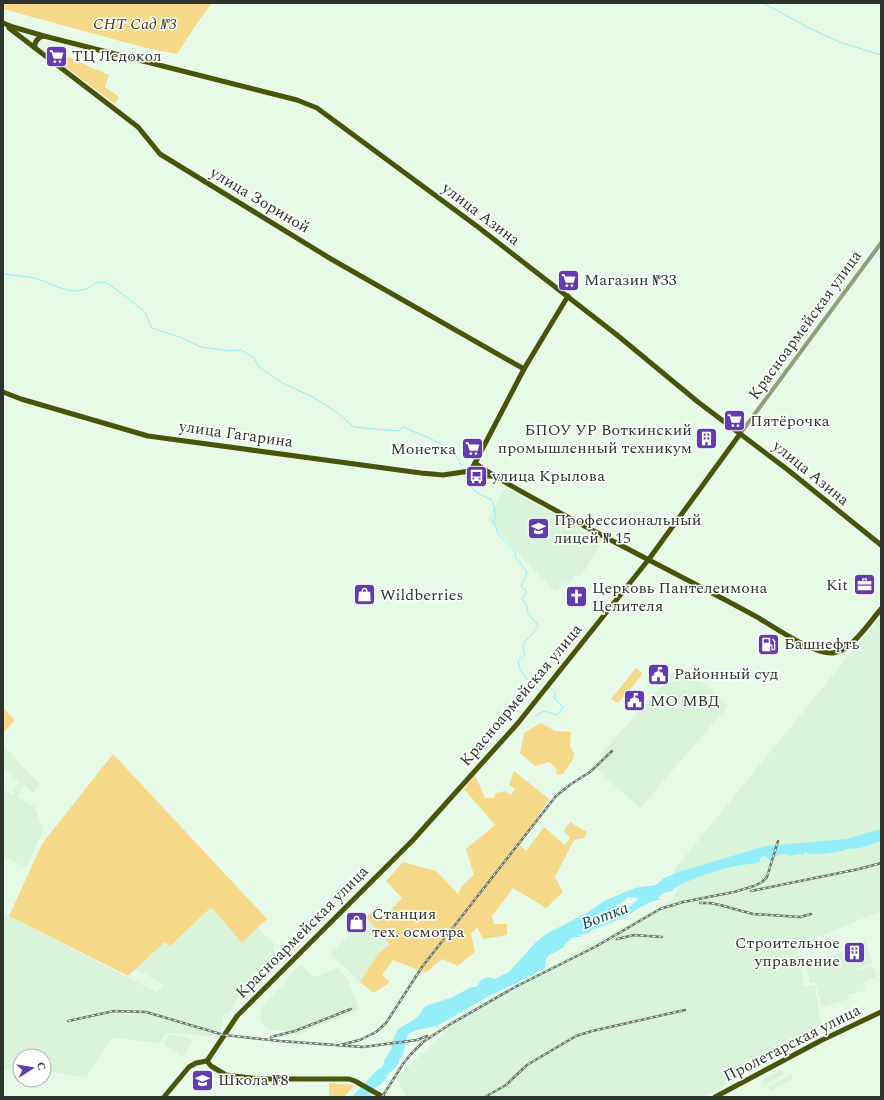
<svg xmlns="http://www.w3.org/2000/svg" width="884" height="1100" font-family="Spectral,serif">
  <rect width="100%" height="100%" fill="#e7fae8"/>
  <!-- built -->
  <g fill="#d9f3db">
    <polygon points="506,488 602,540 581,577 574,576 568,584 566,582 555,591 529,565 487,519"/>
    <polygon points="881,616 881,911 797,946 804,987 815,985 821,1025 808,1038 704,1097 406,1097 396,1078 443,1033 443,1031 447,1027 446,1023 673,900 680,886 674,870"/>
    <polygon points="679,666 694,675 728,706 640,808 594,767 603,757 601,754"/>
    <polygon points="3,745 40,785 33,793 24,785 17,797 35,807 43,831 26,867 3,856 3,789 12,795 19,782 3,767"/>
    <polygon points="211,906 242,943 258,928 274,943 274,952 281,958 237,999 228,1015 224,1013 219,1037 166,1033 160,1043 112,1038 86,1077 44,1071 44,1056 20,1056 20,1068 3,1070 3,913 156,992 164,985 136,969 165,942 170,946"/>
    <polygon points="366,917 390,944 378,954 360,982 331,954"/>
    <polygon points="865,941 873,964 858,968 856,963 855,963 857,970 872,965 876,977 863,981 866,990 848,995 849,999 822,1007 815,983 810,983 805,964 851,949 850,946"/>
    <polygon points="301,964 311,975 318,976 338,968 349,982 359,1010 297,1035 279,1030 273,1030 264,1027 260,1016 263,1006"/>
    <polygon points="170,1034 186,1037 193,1040 182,1058 163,1043"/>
    <polygon points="782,1070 784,1074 765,1085 762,1080"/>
    <polygon points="791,1074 793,1078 770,1091 768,1087"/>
  </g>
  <!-- green -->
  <g fill="#f5d888">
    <polygon points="3,3 212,3 197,23 177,54 146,48 3,9"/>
    <polygon points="68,57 109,75 105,87 119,97 115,104 63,65"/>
    <polygon points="636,668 642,673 642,675 618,703 611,699"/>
    <polygon points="3,708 15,720 3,733"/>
    <polygon points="541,723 555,731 571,732 570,746 574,753 573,759 563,774 557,775 556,768 549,762 535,766 520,753 524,733"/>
    <polygon points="113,754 267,919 242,943 211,907 170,946 165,942 128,976 9,916 42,844"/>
    <polygon points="514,771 549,799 520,845 526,851 544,827 565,845 570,838 564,831 570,822 587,832 584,838 574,840 555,877 563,892 546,908 513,888 492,916 494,924 507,924 507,935 483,939 477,927 471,934 475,952 458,966 442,959 426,973 393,960 382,975 390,982 374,993 360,982 378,954 390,944 366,917 371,912 381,920 402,898 386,881 403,862 436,871 458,894 462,886 474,875 466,849 495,825 464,789 475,775 485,798 494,798 496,793 505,791 511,795 515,789 509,785"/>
    <polygon points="329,1083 355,1085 344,1097 329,1097"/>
  </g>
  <!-- water -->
  <path fill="#93eefa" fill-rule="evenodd" d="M881,829V841L860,848L846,849L843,851L822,854H810L805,852L803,855L799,854L789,856L787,854C780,854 775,855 771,861L764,856L760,858V861L757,863C728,866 697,875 673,889V891L664,893L658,898L661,900C649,899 635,912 624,917C614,922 603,926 592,930L588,934H581V937H573L564,945V947L554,953L550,954L546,959L545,968L525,979L489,996L437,1026L417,1030L408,1034L402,1057L399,1060V1063L393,1070L389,1073L386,1079L380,1085L374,1089L370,1097H352L375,1072L383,1066L384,1061L386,1058L392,1047L391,1044L398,1029C406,1024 421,1018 423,1008L428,1005L451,998L471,987H475L478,985L481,980L488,977L495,979L509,972L534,944L546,934L585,914L604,901L635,888L656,885L664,878L678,872L766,846L846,839ZM628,897L638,898C636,902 629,909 623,908C620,907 619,906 616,905L622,903Z"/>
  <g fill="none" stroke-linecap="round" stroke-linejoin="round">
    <!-- stream -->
    <g stroke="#93eefa" stroke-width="1">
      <polyline points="763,3 811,29 842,43 881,55"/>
      <path d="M3,274L35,278L66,290L76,291L87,289L96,283L105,282L125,296L145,312L152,328L180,337L201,347L229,351L241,350L254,358L259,367L284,384L311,396L335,411L354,427L399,431L403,427C420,435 441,441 454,453C459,458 461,465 463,470"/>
      <path d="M464,473C468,488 476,494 491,499C495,506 497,516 493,523L496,527L498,534L515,551L516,558L527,572L525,579L521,586L527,592L522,598L527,606V612L538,625C533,638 518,640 525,654L518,661C518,672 532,685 540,691"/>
      <polyline points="534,717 544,711 557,715 563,707 554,698 556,694 551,688 549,688"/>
    </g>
    <!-- minor -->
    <polyline stroke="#949d7a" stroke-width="4" points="740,434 881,243"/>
    <!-- major -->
    <g stroke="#48540a" stroke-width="5">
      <polyline points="3,23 13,27 44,36 297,100 317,108 478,227 617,335 698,402 788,470 881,545"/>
      <polyline points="9,28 138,127 160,154 331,259 524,369"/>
      <path d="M35,48C34,42 38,37 44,36"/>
      <polyline points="3,392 21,399 148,436 421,473 443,475 470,471"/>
      <polyline points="475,463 524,369 568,296"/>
      <path d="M493,476H484L470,471L475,463C503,483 534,498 564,515C628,550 693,582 757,617C774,627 814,655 833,653C851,651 869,623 881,609"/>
      <polyline points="207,1061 237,1016 413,840 518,723 649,559 740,434"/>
      <polyline points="207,1061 211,1066 226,1075 261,1079 349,1079 355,1081 383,1097"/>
      <polyline points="164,1097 189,1067 196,1063 207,1061"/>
      <polyline points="715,1097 820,1041 881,1012"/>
    </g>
    <defs>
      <g id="rail">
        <polyline points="751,891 859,869 881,863"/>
        <polyline points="700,903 710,903 720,905 753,914 800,917 811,914"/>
        <polyline points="617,939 634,935 662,937"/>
        <polyline points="68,1021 114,1011 146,1012 224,1035 280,1041 363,1047 417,1040 427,1036"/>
        <polyline points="271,1037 295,1031 351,1009"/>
        <polyline points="340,1045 360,1040 376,1032 386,1023 422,967 556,796 571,784 590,772 612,751"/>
        <polyline points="382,1097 403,1064 411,1054 423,1042 449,1025 517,986 595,947 660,909 683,902 734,892 754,886 762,882 767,877 778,841"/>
        <polyline points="485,1097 506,1085 527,1065 576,1036 592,1031 685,1010"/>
      </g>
    </defs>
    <!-- rail casing -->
    <use href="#rail" stroke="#6b766c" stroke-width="2.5"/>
    <!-- rail -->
    <use href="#rail" stroke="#fff" stroke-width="1" stroke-dasharray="3" stroke-linecap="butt"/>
  </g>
  <!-- icons -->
  <defs>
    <symbol id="supermarket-square" viewBox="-11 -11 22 22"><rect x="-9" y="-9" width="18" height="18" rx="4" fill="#623bb3" stroke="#fff"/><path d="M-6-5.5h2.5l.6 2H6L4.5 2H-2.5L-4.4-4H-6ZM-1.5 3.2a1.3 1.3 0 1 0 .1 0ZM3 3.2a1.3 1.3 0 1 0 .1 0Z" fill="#fff"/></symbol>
    <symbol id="building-square" viewBox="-11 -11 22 22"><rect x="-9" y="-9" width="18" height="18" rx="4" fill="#623bb3" stroke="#fff"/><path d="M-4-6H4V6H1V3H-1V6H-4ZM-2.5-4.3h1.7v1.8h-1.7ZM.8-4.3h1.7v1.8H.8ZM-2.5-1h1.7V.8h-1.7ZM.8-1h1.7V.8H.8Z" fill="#fff"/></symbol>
    <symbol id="bus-square" viewBox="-11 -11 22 22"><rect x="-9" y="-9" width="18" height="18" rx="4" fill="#623bb3" stroke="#fff"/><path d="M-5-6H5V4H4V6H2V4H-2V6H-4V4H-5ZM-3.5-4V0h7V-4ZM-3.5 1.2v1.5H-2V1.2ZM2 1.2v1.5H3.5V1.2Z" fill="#fff"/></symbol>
    <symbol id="university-square" viewBox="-11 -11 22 22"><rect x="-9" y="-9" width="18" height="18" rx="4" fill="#623bb3" stroke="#fff"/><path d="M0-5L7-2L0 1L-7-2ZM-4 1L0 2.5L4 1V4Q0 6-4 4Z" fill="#fff"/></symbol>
    <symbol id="office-square" viewBox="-11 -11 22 22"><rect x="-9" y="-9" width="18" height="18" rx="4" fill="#623bb3" stroke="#fff"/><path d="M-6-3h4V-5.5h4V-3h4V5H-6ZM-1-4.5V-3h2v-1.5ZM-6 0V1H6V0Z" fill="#fff"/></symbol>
    <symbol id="shop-square" viewBox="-11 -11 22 22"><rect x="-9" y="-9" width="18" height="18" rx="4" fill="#623bb3" stroke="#fff"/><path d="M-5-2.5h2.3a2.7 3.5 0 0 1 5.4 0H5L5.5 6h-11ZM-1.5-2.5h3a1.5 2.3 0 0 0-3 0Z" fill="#fff"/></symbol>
    <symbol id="church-square" viewBox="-11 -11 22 22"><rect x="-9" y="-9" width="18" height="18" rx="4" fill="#623bb3" stroke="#fff"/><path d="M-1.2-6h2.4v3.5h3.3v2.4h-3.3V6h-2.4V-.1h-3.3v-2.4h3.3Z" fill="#fff"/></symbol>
    <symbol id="fuel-square" viewBox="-11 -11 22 22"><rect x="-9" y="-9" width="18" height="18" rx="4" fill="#623bb3" stroke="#fff"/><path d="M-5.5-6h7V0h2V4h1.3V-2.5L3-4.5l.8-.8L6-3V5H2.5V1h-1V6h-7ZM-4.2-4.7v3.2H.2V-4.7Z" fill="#fff"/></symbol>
    <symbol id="civic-square" viewBox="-11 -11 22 22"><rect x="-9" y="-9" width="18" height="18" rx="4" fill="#623bb3" stroke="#fff"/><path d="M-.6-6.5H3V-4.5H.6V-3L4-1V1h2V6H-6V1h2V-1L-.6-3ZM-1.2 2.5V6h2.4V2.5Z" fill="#fff"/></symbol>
    <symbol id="school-square" viewBox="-11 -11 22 22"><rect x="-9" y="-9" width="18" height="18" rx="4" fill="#623bb3" stroke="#fff"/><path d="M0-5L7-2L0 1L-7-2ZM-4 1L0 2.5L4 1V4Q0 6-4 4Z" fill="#fff"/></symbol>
  </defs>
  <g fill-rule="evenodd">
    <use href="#supermarket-square" x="44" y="44" width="25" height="25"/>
    <use href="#supermarket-square" x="556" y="268" width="25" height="25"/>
    <use href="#supermarket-square" x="722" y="408" width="25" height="25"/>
    <use href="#building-square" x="694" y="426" width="25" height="25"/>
    <use href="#supermarket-square" x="460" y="436" width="25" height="25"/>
    <use href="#bus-square" x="464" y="464" width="25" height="25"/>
    <use href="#university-square" x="526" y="516" width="25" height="25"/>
    <use href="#office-square" x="852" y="572" width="25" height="25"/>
    <use href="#shop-square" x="352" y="582" width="25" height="25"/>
    <use href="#church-square" x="564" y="584" width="25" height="25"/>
    <use href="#fuel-square" x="756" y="632" width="25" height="25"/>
    <use href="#civic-square" x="646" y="662" width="25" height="25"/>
    <use href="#civic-square" x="622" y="688" width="25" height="25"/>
    <use href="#shop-square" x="344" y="910" width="25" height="25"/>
    <use href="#building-square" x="842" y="940" width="25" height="25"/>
    <use href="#school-square" x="190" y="1068" width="25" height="25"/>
  </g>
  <g text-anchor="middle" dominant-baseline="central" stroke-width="3" stroke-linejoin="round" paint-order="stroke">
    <!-- park labels -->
    <g font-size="16" font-style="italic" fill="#453914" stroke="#fff">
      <text x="135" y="24">СНТ Сад №3</text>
    </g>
    <!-- poi labels -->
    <g font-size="16" fill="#2d342d" stroke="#fff" text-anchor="start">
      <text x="72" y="56">ТЦ Ледокол</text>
      <text x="584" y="280">Магазин №33</text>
      <text x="750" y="421">Пятёрочка</text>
      <text x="692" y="430" text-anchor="end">БПОУ УР Воткинский<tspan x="692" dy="18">промышленный техникум</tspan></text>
      <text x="456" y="449" text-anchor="end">Монетка</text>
      <text x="492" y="476">улица Крылова</text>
      <text x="554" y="520">Профессиональный<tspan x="554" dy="18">лицей № 15</tspan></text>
      <text x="848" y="585" text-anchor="end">Kit</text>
      <text x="592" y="588">Церковь Пантелеимона<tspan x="592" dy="18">Целителя</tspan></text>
      <text x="380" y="595">Wildberries</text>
      <text x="784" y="644">Башнефть</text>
      <text x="674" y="674">Районный суд</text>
      <text x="650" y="701">МО МВД</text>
      <text x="372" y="914">Станция<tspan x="372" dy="18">тех. осмотра</tspan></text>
      <text x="840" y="943" text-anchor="end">Строительное<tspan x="840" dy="18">управление</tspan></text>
      <text x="218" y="1080">Школа №8</text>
    </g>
    <!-- street labels -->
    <g font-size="16" fill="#2d342d" stroke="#fff">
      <text transform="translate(260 200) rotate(31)">улица Зориной</text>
      <text transform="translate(481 214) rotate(37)">улица Азина</text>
      <text transform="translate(805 325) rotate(-54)">Красноармейская улица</text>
      <text transform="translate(236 434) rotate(8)">улица Гагарина</text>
      <text transform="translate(811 473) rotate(39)">улица Азина</text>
      <text transform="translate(521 695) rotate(-50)">Красноармейская улица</text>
      <text transform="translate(302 932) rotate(-45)">Красноармейская улица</text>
      <text transform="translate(792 1043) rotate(-27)">Пролетарская улица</text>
    </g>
    <!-- water labels -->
    <g font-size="17" font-style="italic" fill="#033f45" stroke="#fff">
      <text transform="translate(605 916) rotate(-21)">Вотка</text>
    </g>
  </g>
  <!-- border -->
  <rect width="884" height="1100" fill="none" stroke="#2d342d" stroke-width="8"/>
  <!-- north arrow -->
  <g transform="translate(32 1068) rotate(78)"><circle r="19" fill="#ffffff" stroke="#abaeab"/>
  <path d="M0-3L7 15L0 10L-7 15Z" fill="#623bb3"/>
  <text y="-6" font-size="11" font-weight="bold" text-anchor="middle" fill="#2d342d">С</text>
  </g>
</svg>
